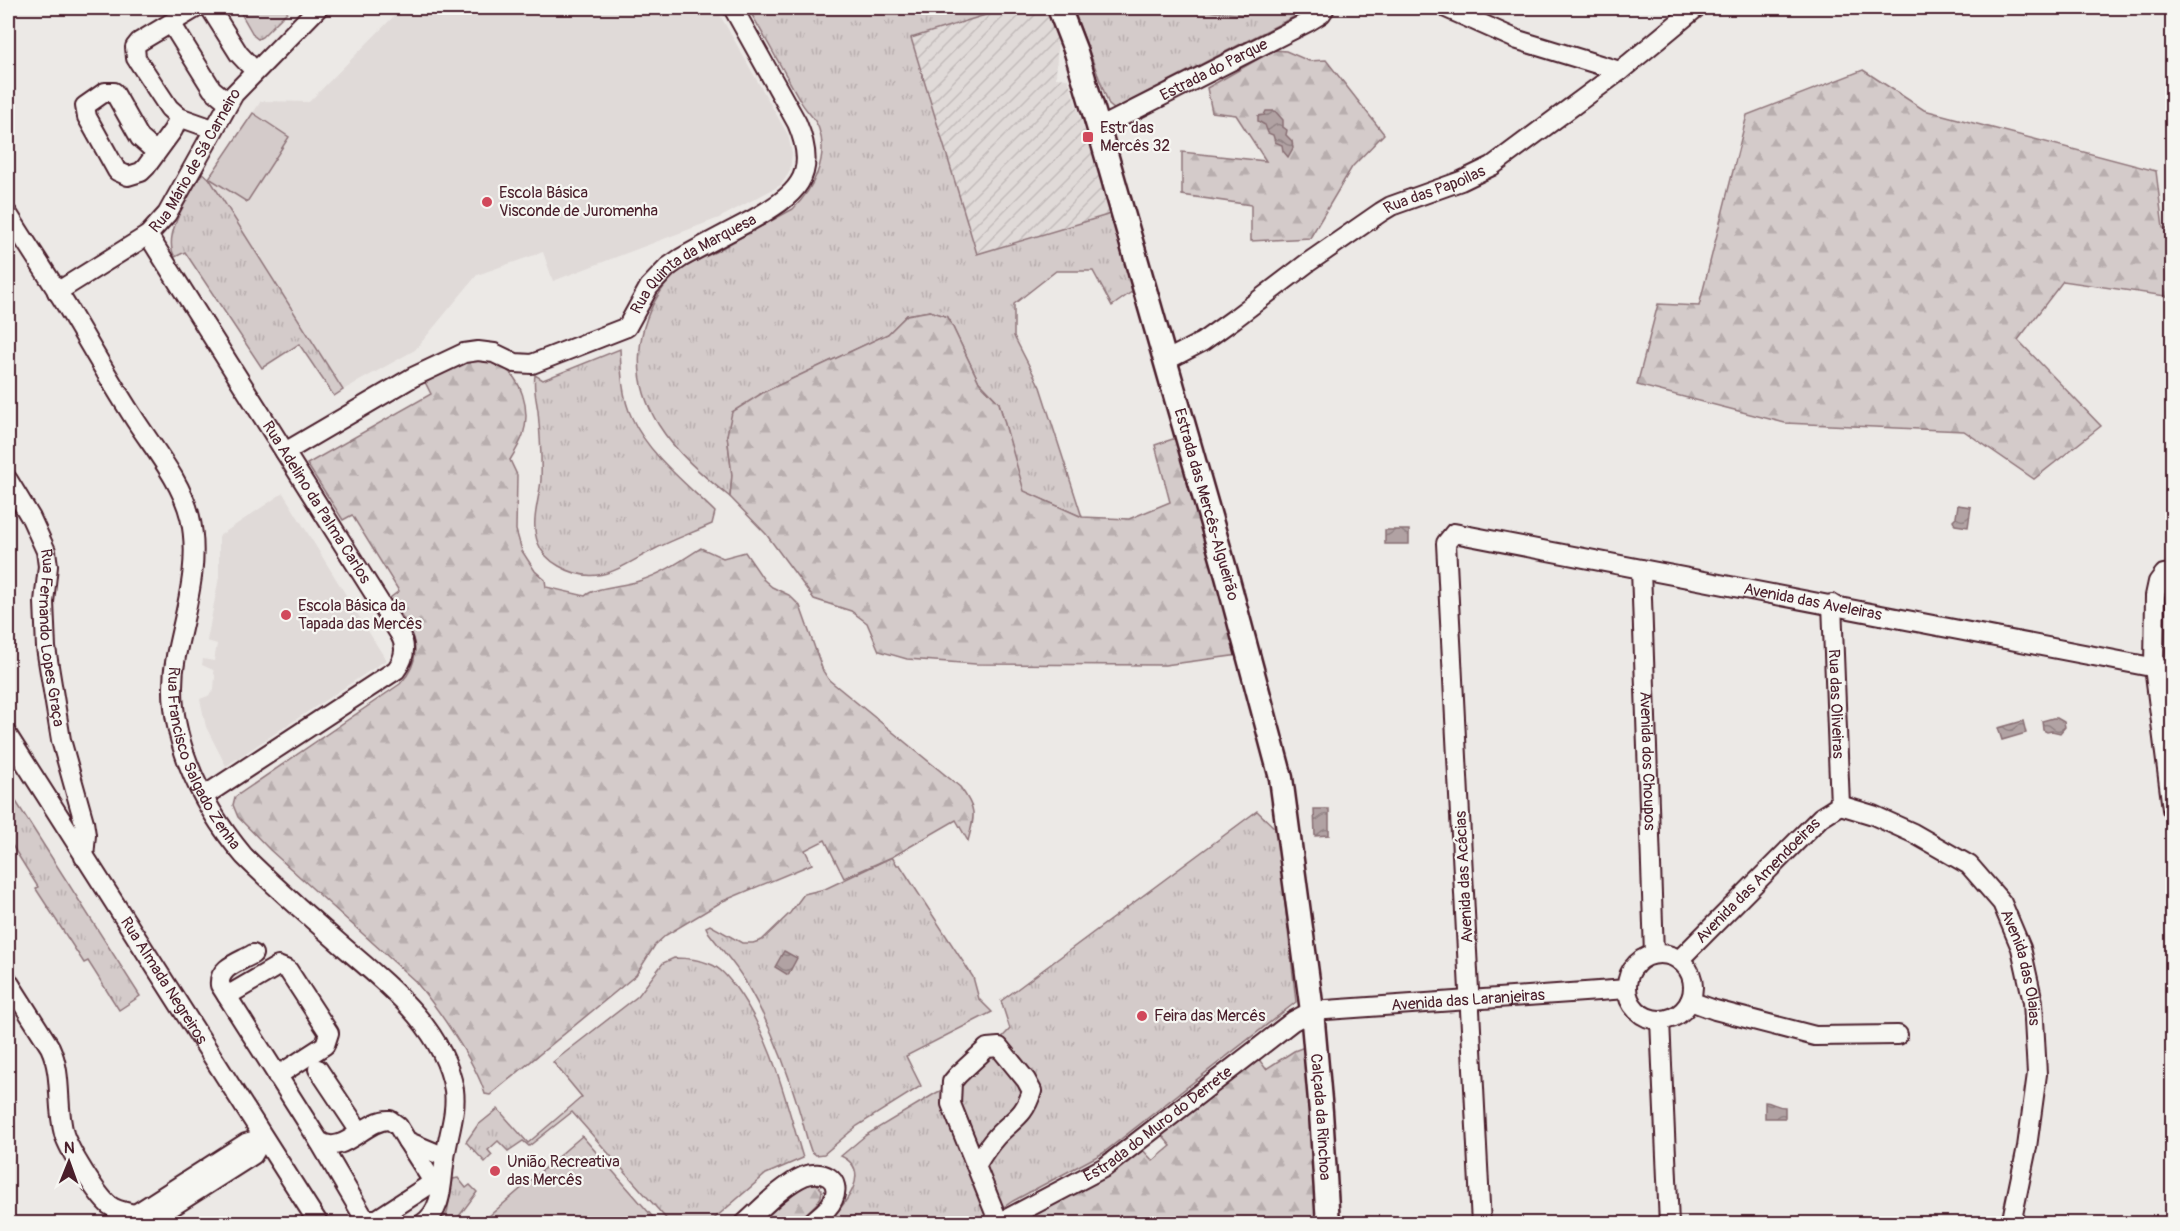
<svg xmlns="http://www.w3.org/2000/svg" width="2180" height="1231" font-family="Pangolin,sans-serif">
  <defs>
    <pattern id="industrial-furrows" width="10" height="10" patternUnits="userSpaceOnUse" patternTransform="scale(1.5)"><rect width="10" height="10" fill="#e0dad8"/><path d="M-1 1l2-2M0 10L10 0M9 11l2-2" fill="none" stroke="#c2bbba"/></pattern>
    <pattern id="grass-tufts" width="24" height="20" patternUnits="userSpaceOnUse" patternTransform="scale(1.5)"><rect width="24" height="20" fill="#d4cbca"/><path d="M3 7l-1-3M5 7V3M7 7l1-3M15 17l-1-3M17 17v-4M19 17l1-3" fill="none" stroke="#b8aeae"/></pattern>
    <pattern id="forest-firs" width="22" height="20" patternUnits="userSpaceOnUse" patternTransform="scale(1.5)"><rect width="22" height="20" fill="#d4cbca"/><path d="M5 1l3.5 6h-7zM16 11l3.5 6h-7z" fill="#b8aeae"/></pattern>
    <pattern id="water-waves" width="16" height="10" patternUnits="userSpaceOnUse" patternTransform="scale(1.5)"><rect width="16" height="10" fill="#b1a2a3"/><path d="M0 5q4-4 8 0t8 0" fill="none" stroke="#928385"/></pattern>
  </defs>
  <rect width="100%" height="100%" fill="#ece9e6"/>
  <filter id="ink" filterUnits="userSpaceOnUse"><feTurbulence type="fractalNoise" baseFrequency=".0167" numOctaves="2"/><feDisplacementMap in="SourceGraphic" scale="12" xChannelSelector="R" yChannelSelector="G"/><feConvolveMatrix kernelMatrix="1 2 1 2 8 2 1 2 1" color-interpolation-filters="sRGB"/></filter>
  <g filter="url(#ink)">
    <!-- built -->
    <g fill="#e0dad8">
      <polygon points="402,8 716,8 788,135 792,153 790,171 781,185 719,218 553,281 543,252 477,275 415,350 343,390 209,178 261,101 309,102"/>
      <polygon points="283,493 386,660 226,766 206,727 200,699 208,696 214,690 215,676 213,670 202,665 203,659 214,661 217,644 207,641 219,577 219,536"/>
    </g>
    <!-- industrial -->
    <polygon fill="url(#industrial-furrows)" points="1008,8 1046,8 1058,36 1056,78 1068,79 1111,214 977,254 911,38"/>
    <!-- grass -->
    <g fill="url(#grass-tufts)" stroke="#8f757a" stroke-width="1.5">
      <polygon points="238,8 291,8 262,37 258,39 254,36"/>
      <path d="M748,8H1008L911,38L977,254L1111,214L1133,291L1112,306L1093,271H1056L1014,304V336L1040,387L1082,517L1023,491L999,403L979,382L948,317L930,311L907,315L888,334L760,394L727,435L732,475L730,497C675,454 623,404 644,327C650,306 663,283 681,270C692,262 705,257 717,251C742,237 767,223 793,209C813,189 829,159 819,129C816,119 806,111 801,102C783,70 766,39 748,8Z"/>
      <polygon points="1073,8 1180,8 1244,15 1259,8 1311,8 1114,109 1109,105"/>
      <path d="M202,173L209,178L343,390L334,396L299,344L262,368L185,252L175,257C161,235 191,194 202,173Z"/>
      <path d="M620,349C621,371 622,398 632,418C648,454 688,485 715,512L712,524C692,533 672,540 653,550C620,567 597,588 559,566C550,561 542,554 538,543C530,523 539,501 541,480C542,458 540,433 538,411C536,398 533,387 535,375L543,380Z"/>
      <polygon points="8,789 140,996 119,1010 88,961 84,963 36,889 38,887 8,839"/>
      <path d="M1257,811L1277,830L1296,1002L1103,1153L1013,1201L980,1223L827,1224C842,1207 875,1172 841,1156L866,1135L936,1093L960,1081L1010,1029L1001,1001Z"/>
      <path d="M892,857L897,865H900L973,977L979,999L992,1012L906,1056L921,1086L857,1126L824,1154L816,1155L811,1151L808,1142C793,1085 775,1032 745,981C735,964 721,949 709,933L706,927L710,925L742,943H753L762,940L790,913L804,894L825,889Z"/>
      <path d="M674,958C686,958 698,959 710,964C721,968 729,979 736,988C772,1038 785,1099 803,1158L766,1174L708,1224L670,1223L572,1112L529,1146L523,1141L508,1151L498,1141L488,1150L492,1155L485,1162L466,1142L477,1126L498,1109L528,1143L582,1097L553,1062L638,996L663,963Z"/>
      <polygon points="458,1178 466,1188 470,1185 477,1192 454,1223 440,1223 447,1213 453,1179"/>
    </g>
    <!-- forest -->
    <g fill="url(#forest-firs)" stroke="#8f757a" stroke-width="1.5">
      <polygon points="1180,8 1259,8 1245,15"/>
      <polygon points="1274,50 1286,51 1309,61 1326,60 1384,134 1352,167 1310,238 1251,241 1251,205 1182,195 1182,152 1266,161 1236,115 1212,112 1207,88"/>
      <polygon points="1863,70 1924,110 2156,171 2163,228 2172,230 2172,297 2063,281 2018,340 2101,426 2034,479 1964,431 1785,423 1637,385 1658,304 1699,306 1747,115"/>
      <polygon points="930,311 948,317 979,382 999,403 1024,491 1082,517 1129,519 1170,502 1155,445 1176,438 1239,655 1165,665 976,664 907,659 879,651 867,623 851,611 814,599 766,534 730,497 732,475 727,435 732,412 764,392 888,334 907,315"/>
      <path d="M466,359C476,360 488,359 498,364C522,376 531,410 523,435C520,444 515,452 510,460L517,475L516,530L522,551L535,571L545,580L546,587L585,596C594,587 625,586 639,581C662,574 681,561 701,548L723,558L745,552L764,580L772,587L789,595L800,606L823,671L829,680L960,787C977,810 975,814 968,841L956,820L892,857L844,878L825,840L805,850L812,864L723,901L666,935L655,945L636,975L490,1095L485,1094C476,1063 437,1007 415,981L270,850L238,817L233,805L235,797L400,684C430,652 409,627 390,598L399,591L352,515L343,520L307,464L431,394L425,382Z"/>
      <polygon points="1307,1046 1317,1223 1021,1224 1141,1148 1153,1161 1171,1146 1160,1133 1258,1058 1266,1069 1294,1051"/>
      <path d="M816,1183L822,1190L821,1197L817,1203L797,1223L757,1224C774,1209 794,1186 816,1183Z"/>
    </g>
    <!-- garden -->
    <g fill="#d4cbca" stroke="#8f757a" stroke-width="1.5">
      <polygon points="253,113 289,137 247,202 209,178"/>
      <polygon points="582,1136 658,1223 481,1223"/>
    </g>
    <!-- water -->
    <g fill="url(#water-waves)" stroke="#886e73" stroke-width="1.5">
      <polygon points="1266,111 1275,111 1283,120 1283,127 1287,130 1286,135 1292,141 1293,148 1288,157 1283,151 1282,145 1275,142 1273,135 1268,133 1265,125 1258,121 1258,116 1264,115"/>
      <polygon points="1958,505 1971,507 1968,527 1955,525 1953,520 1956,517"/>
      <rect x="1385" y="530" width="24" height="14"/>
      <polygon points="2053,718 2057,718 2064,722 2065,727 2060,733 2052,731 2047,732 2043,730 2042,721"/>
      <polygon points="2023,721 2026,733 2002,740 1998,728"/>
      <polygon points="1314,809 1329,809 1329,835 1315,836"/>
      <polygon points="784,951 797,958 788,975 775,967"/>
      <path d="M1765,1102C1772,1102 1775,1107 1785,1107V1118H1765Z"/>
    </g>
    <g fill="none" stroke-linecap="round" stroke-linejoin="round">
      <defs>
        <g id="minor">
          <polyline points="196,8 139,42 135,47 136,58 169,108 179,117 213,129"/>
          <polyline points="210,8 239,54 255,71"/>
          <polyline points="1446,8 1518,40 1620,71"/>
          <polyline points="171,23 212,89 228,102"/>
          <path id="s1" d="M1098,126L1111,122L1308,22L1321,14L1325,8"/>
          <polyline points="156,152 140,138 114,92 105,92 85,106 87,117 117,171 128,176 141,172 146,167 173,130 179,117"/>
          <path id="s2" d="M8,214C28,246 49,277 69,310C90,345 110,381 132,415C152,447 181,480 190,517C201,563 185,611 176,656C162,727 199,803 244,856C274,886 306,914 338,942C384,982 444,1027 454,1090C457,1113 448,1135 445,1158C441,1181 444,1210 422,1224"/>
          <path id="s3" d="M148,235L399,633C407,646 405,658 396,670L204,796"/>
          <path id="s4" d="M57,292L148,235L167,214L234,94L318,8"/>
          <path id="s5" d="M1165,361L1202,342L1234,319L1306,264L1381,212L1391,206L1461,181L1492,166L1620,71L1696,8"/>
          <path id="s6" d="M285,452L413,377L464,353L478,351L494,353L515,363L532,364L627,327L649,287L668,267L681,258C704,245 727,233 750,221C796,195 820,177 797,123L733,8"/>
          <path id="s7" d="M8,480L31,518L46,551L48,566L44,602L46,648L61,740L84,822L86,835L84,857"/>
          <path id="s8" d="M1641,569L1654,954"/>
          <polyline points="2172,573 2164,574 2158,582 2155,596 2154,667 2172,809"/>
          <path id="s9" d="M1832,604L1840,805"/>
          <path id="s10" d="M8,736L319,1224"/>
          <path id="s11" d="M1840,805L1873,815L1913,833L1969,865L2002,903L2021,948L2033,1002L2037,1074L2027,1147L2011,1224"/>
          <path d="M253,954C240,962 218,967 220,985L319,1141C343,1158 366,1118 390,1120L398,1126L407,1141L445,1157"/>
          <circle cx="1660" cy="987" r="33"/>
          <path id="s12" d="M1679,960L1821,817L1840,805"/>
          <path d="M8,981L50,1047C63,1075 56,1105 64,1134C69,1150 97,1195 109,1205C116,1211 126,1212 135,1214L142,1224"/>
          <polyline points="227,996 278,966 288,970 329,1033 325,1045 277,1076"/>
          <polyline points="1690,1001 1715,1010 1815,1036 1898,1035"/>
          <polyline points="1660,1020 1669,1224"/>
          <polyline points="318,1069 360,1132"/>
          <polyline points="319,1141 363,1216 368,1219 377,1219 429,1185 430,1177 407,1141"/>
          <path d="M977,1164C983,1154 989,1145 997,1136C1014,1118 1024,1117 1032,1091L1026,1080L999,1047L987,1048L958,1075L952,1082L951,1104L999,1223"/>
          <polyline points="126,1220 246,1143 263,1138"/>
          <polyline points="145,1224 253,1155 263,1138"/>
          <path d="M744,1224C761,1209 783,1185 804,1176C821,1169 843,1178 833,1200C829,1210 818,1216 810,1224"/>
          <path id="s13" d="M997,1224L1105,1167L1293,1021L1312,1011L1627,989"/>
          <path id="s14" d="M1481,1224L1446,543L1454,533L2172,671"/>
        </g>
        <g id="tertiary">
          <path id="s15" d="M1059,8L1076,52L1098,126L1227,576L1281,778L1312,1011L1321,1112L1328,1224"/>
        </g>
      </defs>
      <!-- minor casing -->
      <use href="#minor" stroke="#4a1f2b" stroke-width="22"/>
      <!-- tertiary casing -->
      <use href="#tertiary" stroke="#4a1f2b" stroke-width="27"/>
      <!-- minor -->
      <use href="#minor" stroke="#f6f6f2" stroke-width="18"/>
      <!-- tertiary -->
      <use href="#tertiary" stroke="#f6f6f2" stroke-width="22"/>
    </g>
  </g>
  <!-- markers -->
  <g fill="#d1495b" stroke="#f6f6f2" stroke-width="2">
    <rect x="1082" y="131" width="12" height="12" rx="3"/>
    <circle cx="487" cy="202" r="6"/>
    <circle cx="286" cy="615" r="6"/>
    <circle cx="1142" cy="1016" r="6"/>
    <circle cx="495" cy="1171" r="6"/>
  </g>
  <g text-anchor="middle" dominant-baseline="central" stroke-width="4.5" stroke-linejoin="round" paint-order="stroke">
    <!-- street labels -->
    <g font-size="16" fill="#4a1f2b" stroke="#f6f6f2">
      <text stroke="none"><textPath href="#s1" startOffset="129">Estrada do Parque</textPath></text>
      <text stroke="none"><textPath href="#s4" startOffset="196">Rua Mário de Sá Carneiro</textPath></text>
      <text stroke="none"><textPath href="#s5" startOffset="321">Rua das Papoilas</textPath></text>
      <text stroke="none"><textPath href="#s6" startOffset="472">Rua Quinta da Marquesa</textPath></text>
      <text stroke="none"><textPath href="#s3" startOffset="316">Rua Adelino da Palma Carlos</textPath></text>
      <text stroke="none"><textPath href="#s15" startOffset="518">Estrada das Mercês-Algueirão</textPath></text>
      <text stroke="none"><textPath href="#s14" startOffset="1060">Avenida das Aveleiras</textPath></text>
      <text stroke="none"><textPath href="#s7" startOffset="168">Rua Fernando Lopes Graça</textPath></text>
      <text stroke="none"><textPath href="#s9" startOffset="100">Rua das Oliveiras</textPath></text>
      <text stroke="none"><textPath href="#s2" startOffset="604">Rua Francisco Salgado Zenha</textPath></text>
      <text stroke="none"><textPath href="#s8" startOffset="192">Avenida dos Choupos</textPath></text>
      <text transform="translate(1464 877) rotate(-93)">Avenida das Acácias</text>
      <text stroke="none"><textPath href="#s12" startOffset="112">Avenida das Amendoeiras</textPath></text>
      <text stroke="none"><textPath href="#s11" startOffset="261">Avenida das Olaias</textPath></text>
      <text stroke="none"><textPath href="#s10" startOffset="290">Rua Almada Negreiros</textPath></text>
      <text stroke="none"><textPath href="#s13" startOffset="538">Avenida das Laranjeiras</textPath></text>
      <text stroke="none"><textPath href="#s15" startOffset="1143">Calçada da Rinchoa</textPath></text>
      <text stroke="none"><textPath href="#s13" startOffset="190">Estrada do Muro do Derrete</textPath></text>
    </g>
    <!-- poi labels -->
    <g font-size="16" fill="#4a1f2b" stroke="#f6f6f2" text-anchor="start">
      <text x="1100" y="128">Estr das<tspan x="1100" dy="18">Mercês 32</tspan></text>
      <text x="499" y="193">Escola Básica<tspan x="499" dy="18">Visconde de Juromenha</tspan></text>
      <text x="298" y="606">Escola Básica da<tspan x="298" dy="18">Tapada das Mercês</tspan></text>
      <text x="1154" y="1016">Feira das Mercês</text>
      <text x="507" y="1162">União Recreativa<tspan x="507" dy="18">das Mercês</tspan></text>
    </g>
  </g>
  <!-- margin -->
  <rect width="2180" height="1231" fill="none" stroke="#f6f6f2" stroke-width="30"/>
  <rect x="15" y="15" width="2150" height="1201" fill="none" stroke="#4a1f2b" stroke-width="2" filter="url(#ink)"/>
  <!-- north arrow -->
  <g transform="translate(69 1162) rotate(1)" stroke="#f6f6f2" stroke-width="4.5" paint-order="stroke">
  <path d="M0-4.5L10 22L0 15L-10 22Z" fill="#4a1f2b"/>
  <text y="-9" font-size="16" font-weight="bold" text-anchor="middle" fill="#4a1f2b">N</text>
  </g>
</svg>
